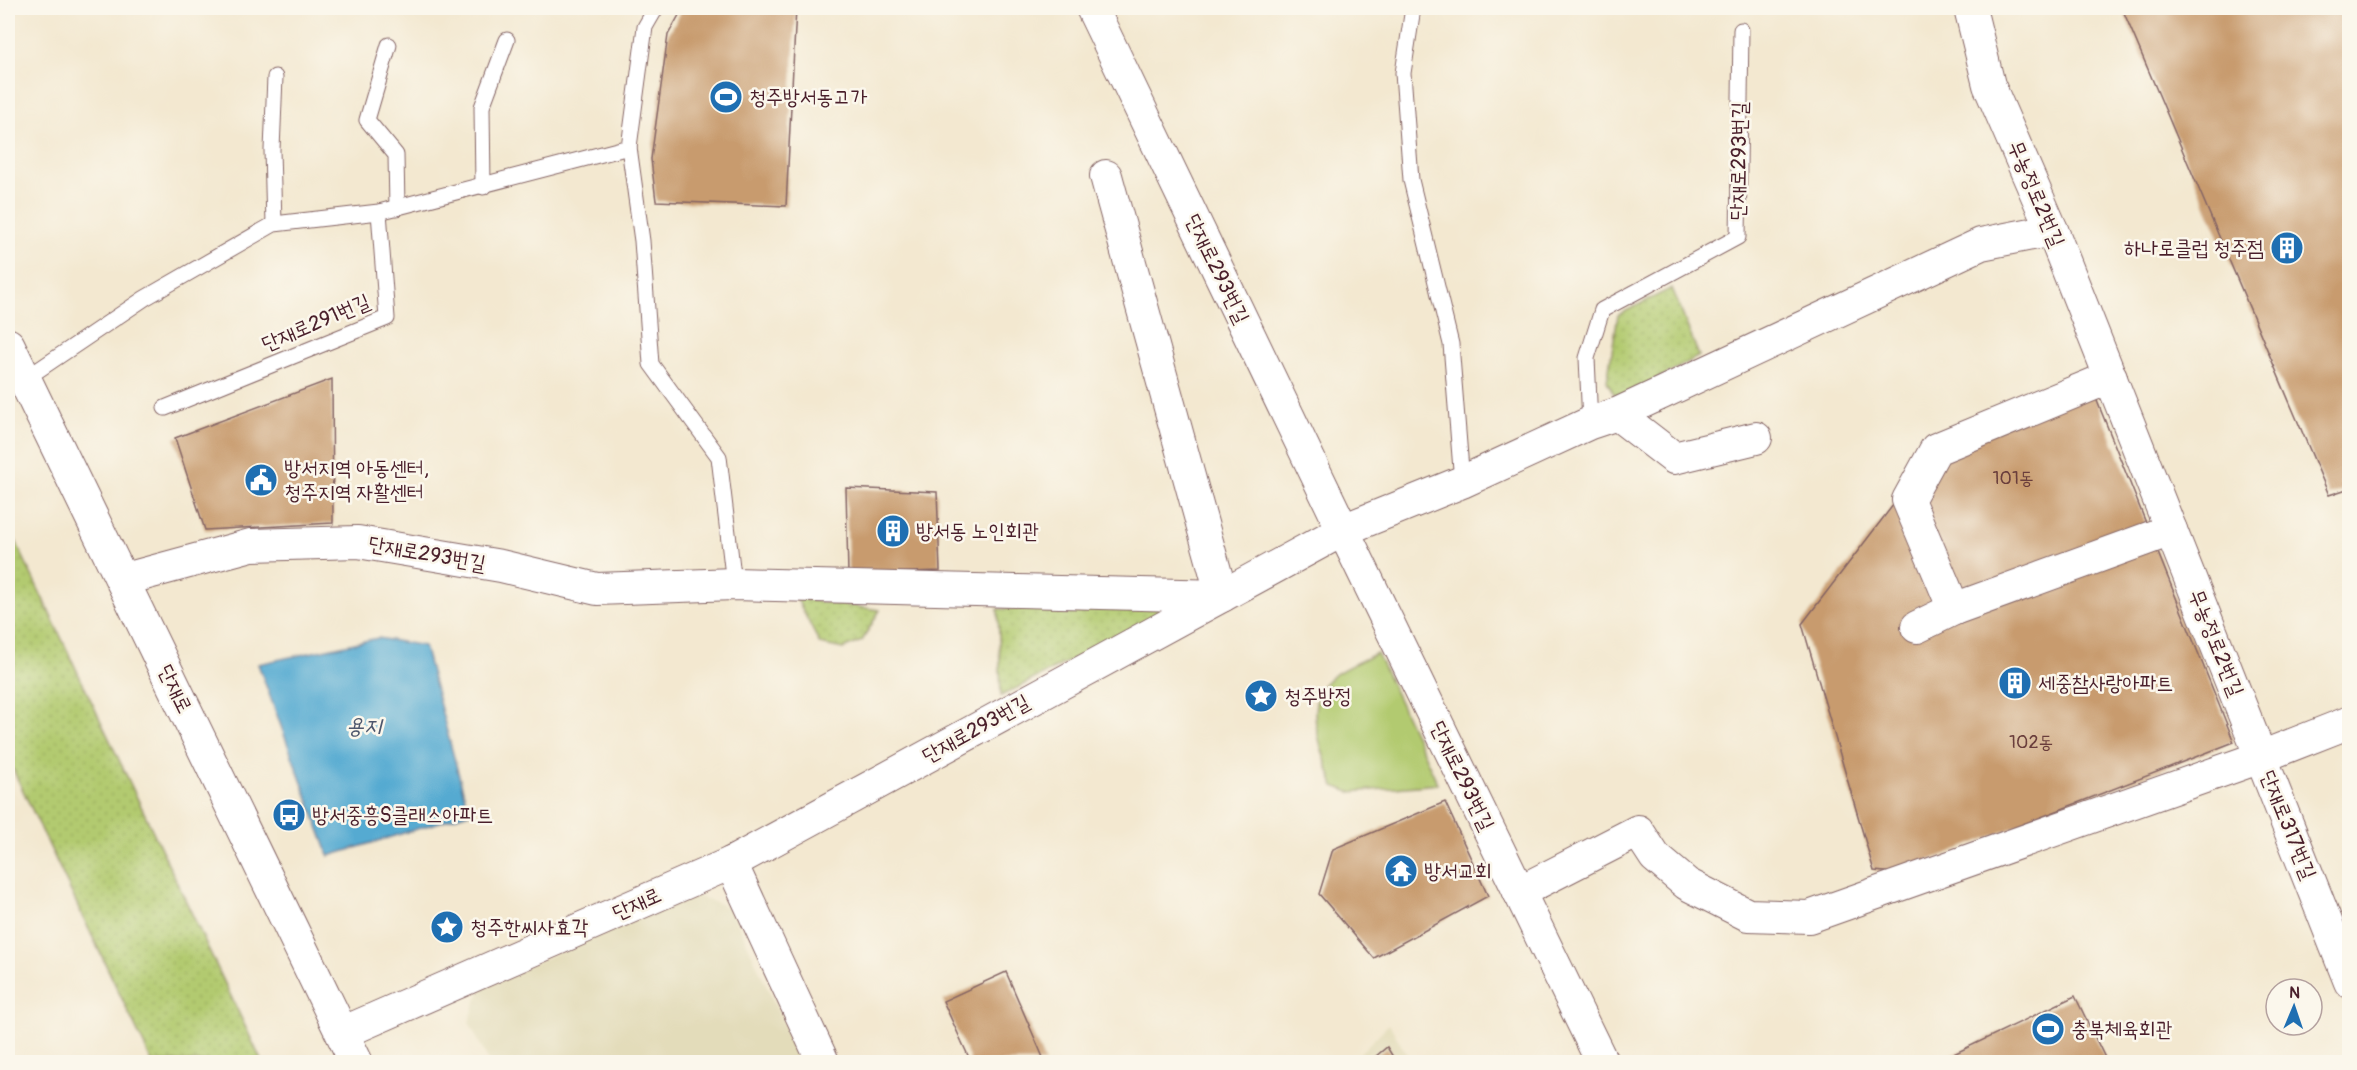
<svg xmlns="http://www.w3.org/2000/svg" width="2357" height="1070" font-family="Pangolin,'Poor Story',sans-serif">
  <defs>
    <pattern id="park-dots" width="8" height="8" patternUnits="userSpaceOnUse" patternTransform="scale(1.5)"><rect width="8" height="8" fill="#b2ca6f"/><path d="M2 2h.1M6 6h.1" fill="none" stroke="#9bad60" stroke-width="1.8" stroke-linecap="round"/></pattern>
  </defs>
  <rect width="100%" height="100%" fill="#fbf7ec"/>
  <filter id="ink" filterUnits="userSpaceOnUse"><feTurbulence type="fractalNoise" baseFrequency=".0167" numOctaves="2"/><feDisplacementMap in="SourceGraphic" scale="12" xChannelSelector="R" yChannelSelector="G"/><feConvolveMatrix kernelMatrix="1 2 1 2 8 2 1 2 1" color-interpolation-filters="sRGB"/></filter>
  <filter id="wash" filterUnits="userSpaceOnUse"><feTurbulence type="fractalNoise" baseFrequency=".008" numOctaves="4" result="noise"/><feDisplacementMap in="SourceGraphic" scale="24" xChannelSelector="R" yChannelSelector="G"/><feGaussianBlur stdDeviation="1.35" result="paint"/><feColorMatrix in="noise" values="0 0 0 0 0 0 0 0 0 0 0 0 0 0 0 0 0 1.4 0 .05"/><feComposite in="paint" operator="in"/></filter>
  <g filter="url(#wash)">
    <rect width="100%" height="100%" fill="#f3e8d0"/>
    <!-- built -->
    <g fill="#e3dcba">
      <polygon points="691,894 731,908 801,1062 489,1062 469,1022 481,987"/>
      <polygon points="1389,1024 1411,1062 1351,1062"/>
    </g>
    <!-- grass -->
    <path fill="#b2ca6f" stroke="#7e744d" stroke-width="1.5" d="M1377,653L1438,784L1350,792L1334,786C1325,756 1300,706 1328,680C1341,668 1362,661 1377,653Z"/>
    <!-- park -->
    <g fill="url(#park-dots)" stroke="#7e744d" stroke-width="1.5">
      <polygon points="1672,288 1699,356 1618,401 1607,381 1618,315"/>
      <polygon points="8,525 262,1062 152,1062 8,759"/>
      <polygon points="796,597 807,600 880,610 862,641 843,649 820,644"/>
      <polygon points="1178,605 1001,696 998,609"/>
    </g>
    <!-- water -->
    <polygon fill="#54aad1" stroke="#4f647e" stroke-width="1.5" points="378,638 424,646 469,813 329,856 258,664"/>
    <g id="blocks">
      <!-- building -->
      <g fill="#c89b6e">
        <polygon points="683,8 796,8 786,206 656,201 651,159 668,35"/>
        <polygon points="2122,8 2350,8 2350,488 2329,495"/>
        <polygon points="332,379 333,523 205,530 175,438"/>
        <polygon points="2091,386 2234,742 1897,873 1874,871 1802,624 1936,449"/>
        <polygon points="846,488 937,492 940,571 848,574"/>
        <polygon points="1445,802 1488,896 1374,958 1319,894 1333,849"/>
        <polygon points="1006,972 1045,1062 971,1062 943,1001"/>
        <polygon points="2075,996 2107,1062 1937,1062"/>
        <polygon points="1387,1047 1396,1062 1369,1062"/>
      </g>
    </g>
  </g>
  <g filter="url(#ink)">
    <use href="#blocks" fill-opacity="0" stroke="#856565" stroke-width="1.5"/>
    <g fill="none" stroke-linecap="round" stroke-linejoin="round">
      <defs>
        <g id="service">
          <polyline points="1413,8 1403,73 1411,180 1451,344 1462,482"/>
          <polyline points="389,45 367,120 396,155 397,208"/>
          <polyline points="629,147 642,241 651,364 719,457 734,584"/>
          <polyline points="483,187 482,107 507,40"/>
          <polyline points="274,224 272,150 275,77"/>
          <polyline points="25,379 145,298 274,224 379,212 629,147 645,27 656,8"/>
          <polyline points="165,408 387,318 379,212"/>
          <polyline points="1590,423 1587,358 1602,310 1738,237 1741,30"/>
        </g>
        <g id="minor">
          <polyline points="1092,8 1343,530 1462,482 1590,423 1617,414 1981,244 2052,230"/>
          <polyline points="1970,8 1989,85 2052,230 2350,982"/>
          <polyline points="1617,414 1674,458 1756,438"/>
          <polyline points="122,580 251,545 358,542 501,566 597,589 734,584 1222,596 1106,176"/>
          <polyline points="1954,609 1908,500 1936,449 2111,377"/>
          <polyline points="1917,627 1954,609 2171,530"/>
          <polyline points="731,863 823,1062"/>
          <polyline points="1519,892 1638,831 1655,857 1687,884 1748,915 1809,917 2261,757 2350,722"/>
          <polyline points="342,1033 731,863 1343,530 1602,1062"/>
        </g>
        <polyline id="tertiary" points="8,345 356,1062"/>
      </defs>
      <!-- service casing -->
      <use href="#service" stroke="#856565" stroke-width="17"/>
      <!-- minor casing -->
      <use href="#minor" stroke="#856565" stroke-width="34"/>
      <!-- tertiary casing -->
      <use href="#tertiary" stroke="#856565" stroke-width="35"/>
      <!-- service -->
      <use href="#service" stroke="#fff" stroke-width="15"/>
      <!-- minor -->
      <use href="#minor" stroke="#fff" stroke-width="32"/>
      <!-- tertiary -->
      <use href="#tertiary" stroke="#fff" stroke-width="33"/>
    </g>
  </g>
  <!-- icons -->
  <defs>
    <symbol id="stadium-disc" viewBox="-11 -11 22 22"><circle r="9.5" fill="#1f6fb2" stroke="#fbf7ec"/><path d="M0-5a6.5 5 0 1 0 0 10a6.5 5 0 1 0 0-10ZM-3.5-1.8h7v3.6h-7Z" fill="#fff"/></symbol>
    <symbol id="building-disc" viewBox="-11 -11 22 22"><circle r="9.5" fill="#1f6fb2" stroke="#fbf7ec"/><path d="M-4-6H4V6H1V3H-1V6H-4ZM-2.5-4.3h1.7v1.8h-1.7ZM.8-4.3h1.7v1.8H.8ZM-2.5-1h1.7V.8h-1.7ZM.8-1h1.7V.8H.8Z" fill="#fff"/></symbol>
    <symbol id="civic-disc" viewBox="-11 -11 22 22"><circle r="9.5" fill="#1f6fb2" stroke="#fbf7ec"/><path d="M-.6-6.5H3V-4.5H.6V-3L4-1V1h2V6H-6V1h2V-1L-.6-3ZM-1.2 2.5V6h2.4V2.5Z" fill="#fff"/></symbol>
    <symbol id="sight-disc" viewBox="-11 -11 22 22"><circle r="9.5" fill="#1f6fb2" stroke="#fbf7ec"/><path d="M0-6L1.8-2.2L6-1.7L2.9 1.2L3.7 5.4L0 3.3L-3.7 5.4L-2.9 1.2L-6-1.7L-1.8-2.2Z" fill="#fff"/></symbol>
    <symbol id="bus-disc" viewBox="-11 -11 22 22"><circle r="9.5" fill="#1f6fb2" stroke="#fbf7ec"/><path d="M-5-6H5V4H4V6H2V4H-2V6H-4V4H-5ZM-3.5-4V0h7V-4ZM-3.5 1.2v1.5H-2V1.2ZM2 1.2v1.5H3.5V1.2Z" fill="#fff"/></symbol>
    <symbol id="temple-disc" viewBox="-11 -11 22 22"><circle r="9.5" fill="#1f6fb2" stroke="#fbf7ec"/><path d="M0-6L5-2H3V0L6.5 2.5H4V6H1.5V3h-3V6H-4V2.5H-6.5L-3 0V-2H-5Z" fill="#fff"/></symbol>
  </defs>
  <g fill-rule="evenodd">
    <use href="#stadium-disc" x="707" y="78" width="38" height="38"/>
    <use href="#building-disc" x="2268" y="229" width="38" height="38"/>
    <use href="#civic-disc" x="242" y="461" width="38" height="38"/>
    <use href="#building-disc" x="874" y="512" width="38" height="38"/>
    <use href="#building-disc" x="1996" y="664" width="38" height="38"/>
    <use href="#sight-disc" x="1242" y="677" width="38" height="38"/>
    <use href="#bus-disc" x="270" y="796" width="38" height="38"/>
    <use href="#temple-disc" x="1382" y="852" width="38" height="38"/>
    <use href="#sight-disc" x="428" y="908" width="38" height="38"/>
    <use href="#stadium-disc" x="2029" y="1010" width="38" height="38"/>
  </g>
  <g text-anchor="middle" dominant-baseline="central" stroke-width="5" stroke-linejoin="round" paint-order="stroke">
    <!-- number labels -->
    <g font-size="18" fill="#6a3e3c">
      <text x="2013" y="478">101동</text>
      <text x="2031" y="742">102동</text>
    </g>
    <!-- poi labels -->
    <g font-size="21" fill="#4a1f2b" stroke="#fbf7ec" text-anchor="start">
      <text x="749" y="97">청주방서동고가</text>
      <text x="2264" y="248" text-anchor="end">하나로클럽 청주점</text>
      <text x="284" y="468">방서지역 아동센터,<tspan x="284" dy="24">청주지역 자활센터</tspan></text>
      <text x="916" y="531">방서동 노인회관</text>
      <text x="2038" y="683">세중참사랑아파트</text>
      <text x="1284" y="696">청주방정</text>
      <text x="312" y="815">방서중흥S클래스아파트</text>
      <text x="1424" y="871">방서교회</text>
      <text x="470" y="927">청주한씨사효각</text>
      <text x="2071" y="1029">충북체육회관</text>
    </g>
    <!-- street labels -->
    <g font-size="21" fill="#4a1f2b" stroke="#fbf7ec">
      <text transform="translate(1739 161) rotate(-89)">단재로293번길</text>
      <text transform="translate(2036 194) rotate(67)">무농정로2번길</text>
      <text transform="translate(1217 269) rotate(64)">단재로293번길</text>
      <text transform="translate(316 323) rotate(-23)">단재로291번길</text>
      <text transform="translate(427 554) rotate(10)">단재로293번길</text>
      <text transform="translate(2216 643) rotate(68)">무농정로2번길</text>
      <text transform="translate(175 689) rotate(64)">단재로</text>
      <text transform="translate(976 729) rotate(-29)">단재로293번길</text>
      <text transform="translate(1462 776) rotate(64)">단재로293번길</text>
      <text transform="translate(2288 825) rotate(68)">단재로317번길</text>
      <text transform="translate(637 904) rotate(-24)">단재로</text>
    </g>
    <!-- water labels -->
    <g font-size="22" font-style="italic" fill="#4e576d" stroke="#fbf7ec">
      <text x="364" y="726">용지</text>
    </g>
  </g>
  <!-- margin -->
  <rect width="2357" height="1070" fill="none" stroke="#fbf7ec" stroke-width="30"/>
  <!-- north arrow -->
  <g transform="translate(2294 1007) rotate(2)"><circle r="28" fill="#fbf7ec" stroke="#b4a19f" stroke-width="1.5"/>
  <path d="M0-4.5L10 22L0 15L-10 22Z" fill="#1f6fb2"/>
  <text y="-9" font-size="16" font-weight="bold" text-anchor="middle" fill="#4a1f2b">N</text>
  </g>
</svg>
